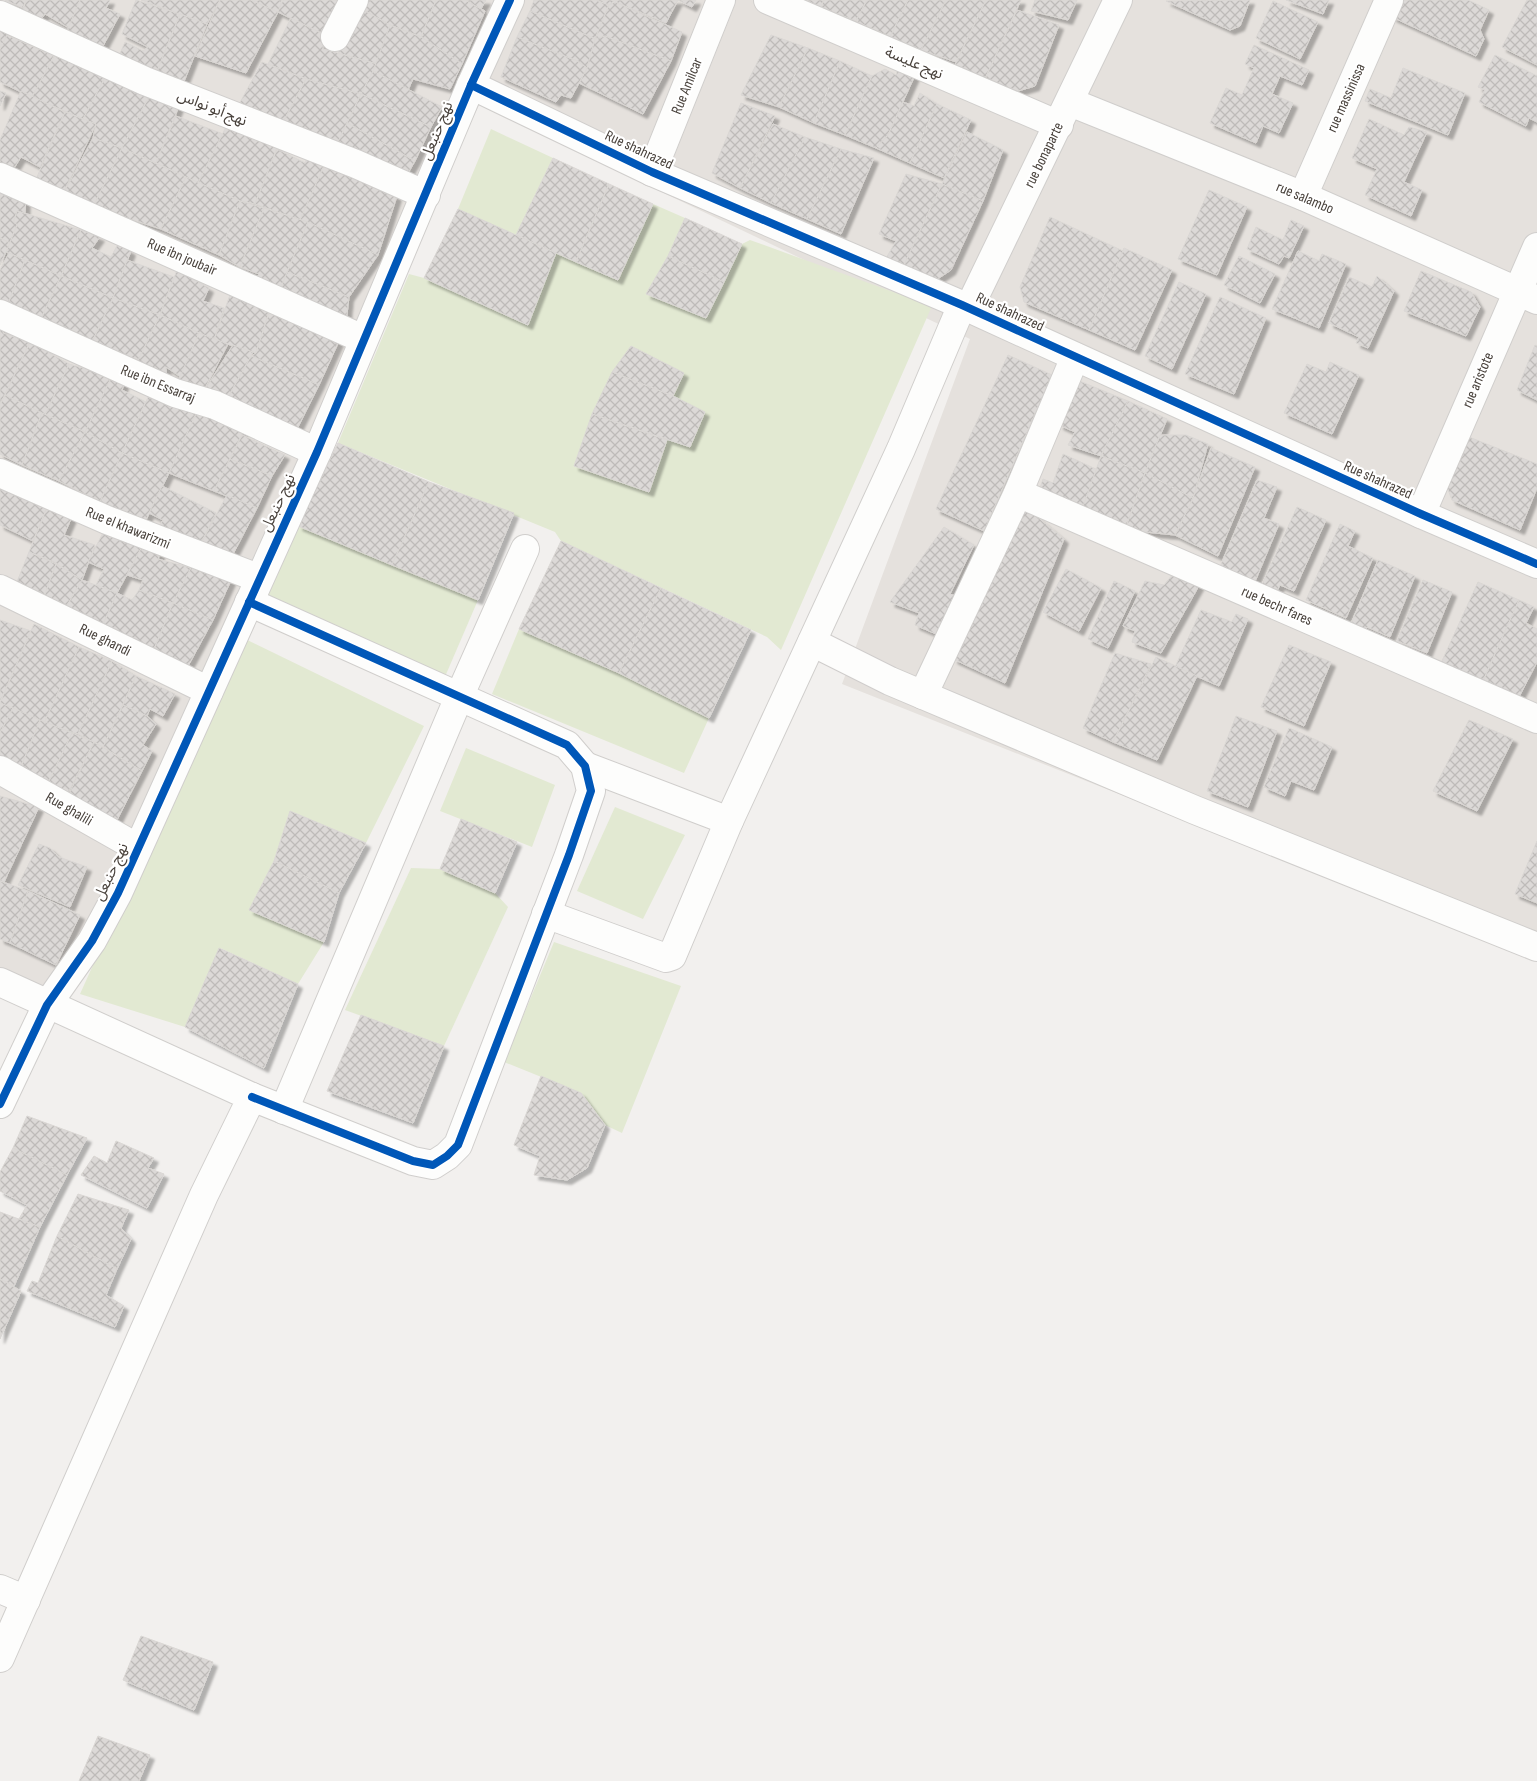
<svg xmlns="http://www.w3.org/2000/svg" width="1537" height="1781" font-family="'Sofia Sans Condensed','Noto Sans Arabic',sans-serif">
  <defs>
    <pattern id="building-cross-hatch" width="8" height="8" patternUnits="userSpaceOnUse" patternTransform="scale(1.25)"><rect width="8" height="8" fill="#dcd9d7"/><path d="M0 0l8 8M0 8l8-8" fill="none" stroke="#bebbb9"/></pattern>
    <filter id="shadow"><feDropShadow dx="4.5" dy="4.5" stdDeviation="1" flood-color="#0004"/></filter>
  </defs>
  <rect width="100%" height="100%" fill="#f2f0ee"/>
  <!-- residential -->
  <polygon fill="#e5e1dd" points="0,0 1537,0 1537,960 842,684 970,339 479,105 64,1006 0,979"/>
  <!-- green -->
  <g fill="#e2e9d2" fill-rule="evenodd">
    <polygon points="491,129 553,158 516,235 458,209"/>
    <path d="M653,204L685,218L668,256L646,294L705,318L742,244L750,240L932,306L781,650L767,637L561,541L555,532L338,443L409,274L424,278L527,325L556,253L617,280ZM631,346L683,373L673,396L705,412L690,447L667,440L649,492L574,466C589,422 604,383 631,346Z"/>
    <polygon points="298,526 478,600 444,679 264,598"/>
    <polygon points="519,629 619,673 709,718 684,773 492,694"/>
    <polygon points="241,637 424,726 366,843 290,811 274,861 249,910 324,942 298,984 220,948 185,1027 80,994"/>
    <polygon points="466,748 555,785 532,847 440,811"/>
    <polygon points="615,807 685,835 643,919 577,891"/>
    <polygon points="411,868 440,869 495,893 508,907 444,1046 345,1010"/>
    <polygon points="554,942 681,986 622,1133 605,1125 581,1093 504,1062"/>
  </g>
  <!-- building -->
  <g fill="url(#building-cross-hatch)" stroke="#dad7d4" filter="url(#shadow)">
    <polygon points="5,0 26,0 23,8"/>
    <polygon points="26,0 80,0 69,28 45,14 37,25 21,18"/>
    <polygon points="80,0 110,0 106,8 120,14 101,50 65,36"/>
    <polygon points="136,0 180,14 154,79 116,63 125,42 143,51 148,47 122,34"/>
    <polygon points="141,0 220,0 207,24"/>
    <polygon points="220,0 251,0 278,12 246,73 195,56"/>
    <polygon points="251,0 282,0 278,12"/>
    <polygon points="283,0 342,0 323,34 278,12"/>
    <polygon points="364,0 436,0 421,37 390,25 360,8"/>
    <polygon points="436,0 465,0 485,11 462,64 421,37"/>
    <polygon points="465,0 486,0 481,9"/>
    <polygon points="534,0 596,0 609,5 595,39 530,11"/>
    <polygon points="596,0 616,0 609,5"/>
    <polygon points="616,0 678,0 666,23 615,2"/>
    <polygon points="678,0 696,0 692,7"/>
    <polygon points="805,0 824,0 821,7"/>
    <polygon points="824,0 867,0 856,21 821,7"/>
    <polygon points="867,0 908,0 890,37 856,21"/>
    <polygon points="908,0 946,0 921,50 890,37"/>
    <polygon points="946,0 986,0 956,62 921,50"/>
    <polygon points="986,0 1021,0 984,81 953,69"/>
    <polygon points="1035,0 1077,0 1068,20 1031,11"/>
    <polygon points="1250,0 1240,26 1230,30 1166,1"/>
    <polygon points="1286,0 1329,0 1323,14"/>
    <polygon points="1399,0 1468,0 1489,10 1480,30 1484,39 1476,56 1392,17"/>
    <polygon points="1527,0 1537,0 1537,65 1502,47"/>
    <polygon points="1273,1 1318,22 1300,59 1256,38"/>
    <polygon points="615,2 682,32 671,61 605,36 598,40 595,39 609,5"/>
    <polygon points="360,8 390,25 377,64 338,53"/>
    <polygon points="1017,10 1059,25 1035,86 1018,91 984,81"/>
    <polygon points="530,11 598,40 587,68 577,61 517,37"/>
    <polygon points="180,14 207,24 181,89 154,79"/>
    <polygon points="291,18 323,34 323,49 377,64 361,94 306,79 268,64"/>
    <polygon points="0,25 11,29 0,49"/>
    <polygon points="390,25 421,37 462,64 450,89 413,79 408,90 373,71"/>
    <polygon points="7,35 54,56 32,97 0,82 0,49"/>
    <polygon points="771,35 808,48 786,96 779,107 741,95"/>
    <polygon points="605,36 671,61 643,114 579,83 587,68 595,39"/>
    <polygon points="517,37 577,61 587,68 571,98 561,95 556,102 501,77"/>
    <polygon points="1254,45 1309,70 1302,85 1280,76 1272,94 1293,103 1279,133 1263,126 1256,143 1210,123 1226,88 1242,95 1254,68 1245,64"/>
    <polygon points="808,48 840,61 814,123 779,107"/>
    <polygon points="1495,55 1537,76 1537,122 1529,118 1526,126 1479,102 1485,90 1478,87"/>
    <polygon points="54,56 108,72 83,119 32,97"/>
    <polygon points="840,61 872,76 845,135 814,123"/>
    <polygon points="262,62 306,79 281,126 237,108"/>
    <polygon points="899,65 916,73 888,135 876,148 845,135 872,76 885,69 896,75"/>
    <polygon points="1403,68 1465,93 1448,135 1365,101 1370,89 1391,98"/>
    <polygon points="373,71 442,107 431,127 361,94"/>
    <polygon points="108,72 152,91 122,148 93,138 96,124 83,119"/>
    <polygon points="306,79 361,94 337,144 281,126"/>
    <polygon points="0,91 6,93 0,106"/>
    <polygon points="21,91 65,112 40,167 21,157 11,173 0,169 0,140"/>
    <polygon points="152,91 182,99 156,163 122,148"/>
    <polygon points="920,93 937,104 910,163 876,148 888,135 903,102 914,106"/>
    <polygon points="361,94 431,127 415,161 347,123"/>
    <polygon points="741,103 775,116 740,188 712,173"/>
    <polygon points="937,104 971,120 944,178 910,163"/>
    <polygon points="65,112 96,124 61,198 34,184"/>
    <polygon points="176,116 223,134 198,183 156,163"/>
    <polygon points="230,119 281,138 255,204 240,201 198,183"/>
    <polygon points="1369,119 1404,135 1409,127 1427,132 1404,182 1422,190 1411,216 1365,195 1377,169 1352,158"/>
    <polygon points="347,123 415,161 407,175 337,144"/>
    <polygon points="773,124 805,137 782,186 771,203 740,188"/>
    <polygon points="967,132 1003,150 983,201 942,184"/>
    <polygon points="805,137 841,149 807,219 771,203"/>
    <polygon points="93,138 122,148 93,207 61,198"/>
    <polygon points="122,148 186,177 161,229 93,207"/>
    <polygon points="277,149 305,163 311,149 328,158 300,220 255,204"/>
    <polygon points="841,149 874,158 841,234 807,219"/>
    <polygon points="553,158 609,184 576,262 516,235"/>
    <polygon points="325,163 397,196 378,255 300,220"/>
    <polygon points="906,174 942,184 903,267 885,260 896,241 879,234"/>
    <polygon points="186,177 240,201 219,255 161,229"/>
    <polygon points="609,184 653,204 618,280 576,262"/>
    <polygon points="942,184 983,201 951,270 936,280 903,267"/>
    <polygon points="13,190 26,197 25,214 17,211 14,221 17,225 10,243 0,238 0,193 9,197"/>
    <polygon points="1209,190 1247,207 1217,275 1178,259"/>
    <polygon points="240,201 264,208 240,267 219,255"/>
    <polygon points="264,208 308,222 279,293 256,281 259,274 240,267"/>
    <polygon points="458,209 556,253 528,325 424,278"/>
    <polygon points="17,211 81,230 61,276 6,252 17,225 14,221"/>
    <polygon points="1050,217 1123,251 1089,330 1024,302 1020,287"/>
    <polygon points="685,218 742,244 724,282 668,256"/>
    <polygon points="1291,220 1304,226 1289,258 1284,256 1279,264 1247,249 1256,227 1283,240"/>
    <polygon points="308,222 378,255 349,297 287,272"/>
    <polygon points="81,230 100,237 92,248 111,257 118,244 131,251 113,298 61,276"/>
    <polygon points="0,238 10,243 0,265"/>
    <polygon points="1124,248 1172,270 1135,350 1089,330"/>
    <polygon points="1298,251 1319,261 1322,254 1346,264 1319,328 1272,309"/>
    <polygon points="9,253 25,260 8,304 0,302 0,270"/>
    <polygon points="668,256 724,282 706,318 646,294"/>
    <polygon points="1239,256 1275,274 1260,303 1224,285"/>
    <polygon points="25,260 61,276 40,321 8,304"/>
    <polygon points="127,260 174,277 160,315 113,298"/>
    <polygon points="177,270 209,288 203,301 224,308 214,340 160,315"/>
    <polygon points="1421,271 1471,292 1480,307 1466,336 1404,311"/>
    <polygon points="287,272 349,297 346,323 279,293"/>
    <polygon points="61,276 113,298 90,346 40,321"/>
    <polygon points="1377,276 1394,291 1368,348 1356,343 1359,337 1329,323 1349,277 1372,287"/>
    <polygon points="1179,282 1206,294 1172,369 1145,356"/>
    <polygon points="231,292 270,309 256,353 214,340"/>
    <polygon points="1220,297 1266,318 1234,394 1185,374"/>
    <polygon points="113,298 160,315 135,367 90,346"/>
    <polygon points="270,309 340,339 319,385 251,356 256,353"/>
    <polygon points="160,315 199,333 181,377 166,367 167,382 135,367"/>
    <polygon points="0,321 5,323 3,333 30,342 0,405"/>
    <polygon points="199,333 228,344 201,396 176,386"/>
    <polygon points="30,342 69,364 45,415 5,395"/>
    <polygon points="233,345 253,352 225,403 204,391"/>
    <polygon points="1535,345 1537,346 1537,400 1517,390"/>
    <polygon points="631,346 684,373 673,396 612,372"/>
    <polygon points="1008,355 1052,375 984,531 936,509"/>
    <polygon points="251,356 319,385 294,435 225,403"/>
    <polygon points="1330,362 1359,375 1332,434 1284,413 1307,364 1326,372"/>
    <polygon points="69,364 112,376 85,432 45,415"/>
    <polygon points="612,372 673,396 705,412 690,447 592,414"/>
    <polygon points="112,376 126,379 122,390 146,402 122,453 85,432"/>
    <polygon points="1077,380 1128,401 1101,456 1068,445 1075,432 1059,425"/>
    <polygon points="150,393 196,414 169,473 122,453"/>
    <polygon points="5,395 42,413 22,465 0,454 0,405"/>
    <polygon points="1128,401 1167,419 1145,473 1101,456"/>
    <polygon points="200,405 247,424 214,491 169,473"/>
    <polygon points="42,413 85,432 59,481 22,465"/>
    <polygon points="592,414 667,440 649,492 574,466"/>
    <polygon points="85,432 122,453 100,502 59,481"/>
    <polygon points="242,435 285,455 272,476 230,459"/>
    <polygon points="1160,435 1186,435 1208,444 1193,498 1145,473"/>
    <polygon points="1469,437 1537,464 1537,488 1520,530 1452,500 1447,487"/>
    <polygon points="338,443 429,482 392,565 298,526"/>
    <polygon points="1211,448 1255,467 1218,556 1175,535 1193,498"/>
    <polygon points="122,453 169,473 145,522 100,502"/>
    <polygon points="1063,454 1098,470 1081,512 1038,494 1043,479 1053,483"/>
    <polygon points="1101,456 1145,473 1125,530 1081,512"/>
    <polygon points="230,459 272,476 257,508 214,491"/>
    <polygon points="1145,473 1193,498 1175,535 1125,530"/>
    <polygon points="0,479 50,500 33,541 0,525"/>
    <polygon points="1257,480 1277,487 1264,518 1279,524 1254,584 1219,569"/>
    <polygon points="429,482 514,513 478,600 392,565"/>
    <polygon points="162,486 216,513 199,547 156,532 163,520 149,513"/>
    <polygon points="227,495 257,508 230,560 199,547"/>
    <polygon points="50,500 75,510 64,535 95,545 82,580 54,562 29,552"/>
    <polygon points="1023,505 1064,539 1005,683 953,659"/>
    <polygon points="1297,507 1326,520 1294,591 1280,585 1275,595 1260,589"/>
    <polygon points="1340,524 1355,531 1348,546 1373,558 1346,618 1306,600"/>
    <polygon points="107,525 146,539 117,593 96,585 104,569 88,562"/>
    <polygon points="944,527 974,545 950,594 959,597 936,634 915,625 919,613 890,602"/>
    <polygon points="146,539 163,547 158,559 191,568 173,603 139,590 143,580 127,575"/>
    <polygon points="561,541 661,588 619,673 519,629"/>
    <polygon points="29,552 56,564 42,602 14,589"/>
    <polygon points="195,560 233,576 213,620 173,603"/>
    <polygon points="1378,560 1415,576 1390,637 1367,627 1365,632 1347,633"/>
    <polygon points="56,564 82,580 65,609 42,602"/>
    <polygon points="1066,569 1101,588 1079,631 1043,612"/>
    <polygon points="1173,574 1200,584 1161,653 1132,642 1135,631 1123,626 1145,581 1164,585"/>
    <polygon points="82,580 117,593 102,627 65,609"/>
    <polygon points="1423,580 1452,592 1427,653 1397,641"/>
    <polygon points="1114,581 1135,591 1108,648 1088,639"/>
    <polygon points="1478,582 1519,600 1483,681 1441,663"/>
    <polygon points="661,588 751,630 709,718 619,673"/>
    <polygon points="139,590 173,603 152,654 102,627 117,593 132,600"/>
    <polygon points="1519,600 1534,607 1526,623 1537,629 1537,662 1519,697 1483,681"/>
    <polygon points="173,603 213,620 187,668 152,654"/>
    <polygon points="1201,610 1232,622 1236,614 1248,619 1219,686 1175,667"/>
    <polygon points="0,620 31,631 0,702"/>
    <polygon points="34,624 79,647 44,723 0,703"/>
    <polygon points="1289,645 1331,662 1304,726 1261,707"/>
    <polygon points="79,647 112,661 78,734 44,723"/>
    <polygon points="1115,653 1151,664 1113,742 1083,728"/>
    <polygon points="1156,657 1197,676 1157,760 1113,742"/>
    <polygon points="112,661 136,676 103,747 78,734"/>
    <polygon points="136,676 175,694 163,716 150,709 147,716 123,705"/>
    <polygon points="0,703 13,708 0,733"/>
    <polygon points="123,705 147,716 156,724 143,745 152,751 142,771 103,747"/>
    <polygon points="13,708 40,720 20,769 0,759 0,733"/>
    <polygon points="1236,716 1277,731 1248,807 1207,791"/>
    <polygon points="40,720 72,733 49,781 20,769"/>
    <polygon points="1469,720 1513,739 1477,811 1433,791"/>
    <polygon points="1289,728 1332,747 1314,790 1291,781 1285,796 1264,787"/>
    <polygon points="72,733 94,742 68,793 49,781"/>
    <polygon points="94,742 142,771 117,820 67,798"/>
    <polygon points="0,796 39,807 4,882 0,881"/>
    <polygon points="290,811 366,843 339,893 274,861"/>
    <polygon points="461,819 517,842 495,893 440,869"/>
    <polygon points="1537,841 1537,903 1515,894"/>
    <polygon points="39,844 50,848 59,857 87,867 70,907 18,885"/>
    <polygon points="274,861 339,893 324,942 249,910"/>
    <polygon points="0,881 28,891 10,943 0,939"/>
    <polygon points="28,891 80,915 56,965 10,943"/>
    <polygon points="219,948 298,984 264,1068 185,1027"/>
    <polygon points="361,1015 444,1046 413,1123 327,1091"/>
    <polygon points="541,1076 581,1093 605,1125 587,1168 567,1180 534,1175 540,1156 514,1145"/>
    <polygon points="27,1116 87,1138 67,1175 13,1148"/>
    <polygon points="116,1141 154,1158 148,1168 164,1174 147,1208 81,1175 94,1156 107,1163"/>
    <polygon points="13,1148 67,1175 40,1227 19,1219 27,1205 0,1191 0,1172"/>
    <polygon points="78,1194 129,1210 121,1228 131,1239 117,1269 57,1236"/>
    <polygon points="0,1212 40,1227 14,1286 0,1279"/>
    <polygon points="57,1236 117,1269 106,1295 124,1306 115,1327 27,1291 32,1281 38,1283"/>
    <polygon points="0,1279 21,1291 0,1339"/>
    <polygon points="141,1636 213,1662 194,1710 123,1680"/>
    <polygon points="98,1736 150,1755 139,1781 79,1781"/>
  </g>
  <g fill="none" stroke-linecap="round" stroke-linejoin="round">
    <defs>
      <g id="minor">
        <polyline points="768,0 1059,125"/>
        <polyline points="0,15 145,81 356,164 426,195"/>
        <polyline points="335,37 354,0"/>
        <polyline points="471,85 652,172 962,305 1421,514 1537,564"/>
        <polyline points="1070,102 1303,196 1537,300"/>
        <polyline points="652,172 721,0"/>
        <polyline points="0,177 363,339"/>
        <polyline points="1303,196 1389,0"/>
        <polyline points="969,308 1118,0"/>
        <polyline points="0,314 175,393 215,405 317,452"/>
        <polyline points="0,473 107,520 258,578"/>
        <polyline points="1018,493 1537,719"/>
        <polyline points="1421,514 1537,247"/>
        <polyline points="0,589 209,691"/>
        <polyline points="249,602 567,745 585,766 591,791 569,855 458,1145 447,1156 433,1165 413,1161 252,1097"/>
        <polyline points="812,642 890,681 1195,810 1537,947"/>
        <polyline points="923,695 1018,493 1075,357"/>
        <polyline points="585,766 729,821"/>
        <polyline points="0,770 138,848"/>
        <polyline points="546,914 666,958 672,956 729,821 901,449 962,305"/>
        <polyline points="0,982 252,1097 204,1195 0,1658"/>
        <polyline points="0,1104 47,1005 92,941 118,893 317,452 471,85 510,0"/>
        <polyline points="284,1110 459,697 525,549"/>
        <polyline points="0,1589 26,1600"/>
      </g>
    </defs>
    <!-- minor casing -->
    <use href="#minor" stroke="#d0cecc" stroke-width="30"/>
    <!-- minor -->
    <use href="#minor" stroke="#fdfdfc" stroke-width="28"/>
    <defs>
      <g id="cycleway">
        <polyline points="471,85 652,172 962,305 1421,514 1537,564"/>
        <polyline points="249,602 567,745 585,766 591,791 569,855 458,1145 447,1156 433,1165 413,1161 252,1097"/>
        <polyline points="0,1104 47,1005 92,941 118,893 317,452 471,85 510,0"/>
      </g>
    </defs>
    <!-- cycleway casing -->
    <use href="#cycleway" stroke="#fff" stroke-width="11"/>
    <!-- cycleway -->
    <use href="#cycleway" stroke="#0057b8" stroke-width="8"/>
  </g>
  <g text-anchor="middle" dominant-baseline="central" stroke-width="4.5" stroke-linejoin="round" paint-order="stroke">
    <!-- street labels -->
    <g font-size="15" fill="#48413b" stroke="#fff">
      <text transform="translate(914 63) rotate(23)">نهج عليسة</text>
      <text transform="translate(687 86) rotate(-68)">Rue Amilcar</text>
      <text transform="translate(1346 98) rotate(-66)">rue massinissa</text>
      <text transform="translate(212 108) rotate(22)">نهج أبو نواس</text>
      <text transform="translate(437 131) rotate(-68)">نهج حنبعل</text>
      <text transform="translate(639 150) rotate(25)">Rue shahrazed</text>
      <text transform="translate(1044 155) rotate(-64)">rue bonaparte</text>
      <text transform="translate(1305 198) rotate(23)">rue salambo</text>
      <text transform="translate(182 257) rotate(23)">Rue ibn joubair</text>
      <text transform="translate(1010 312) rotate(25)">Rue shahrazed</text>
      <text transform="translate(1478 380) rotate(-67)">rue aristote</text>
      <text transform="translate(158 384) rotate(22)">Rue ibn Essarraj</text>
      <text transform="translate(1378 480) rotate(24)">Rue shahrazed</text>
      <text transform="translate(278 503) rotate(-65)">نهج حنبعل</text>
      <text transform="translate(128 528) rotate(22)">Rue el khawarizmi</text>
      <text transform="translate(1277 606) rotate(24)">rue bechr fares</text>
      <text transform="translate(105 640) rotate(26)">Rue ghandi</text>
      <text transform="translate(69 809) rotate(30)">Rue ghalili</text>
      <text transform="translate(111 872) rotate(-65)">نهج حنبعل</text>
    </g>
  </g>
</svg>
